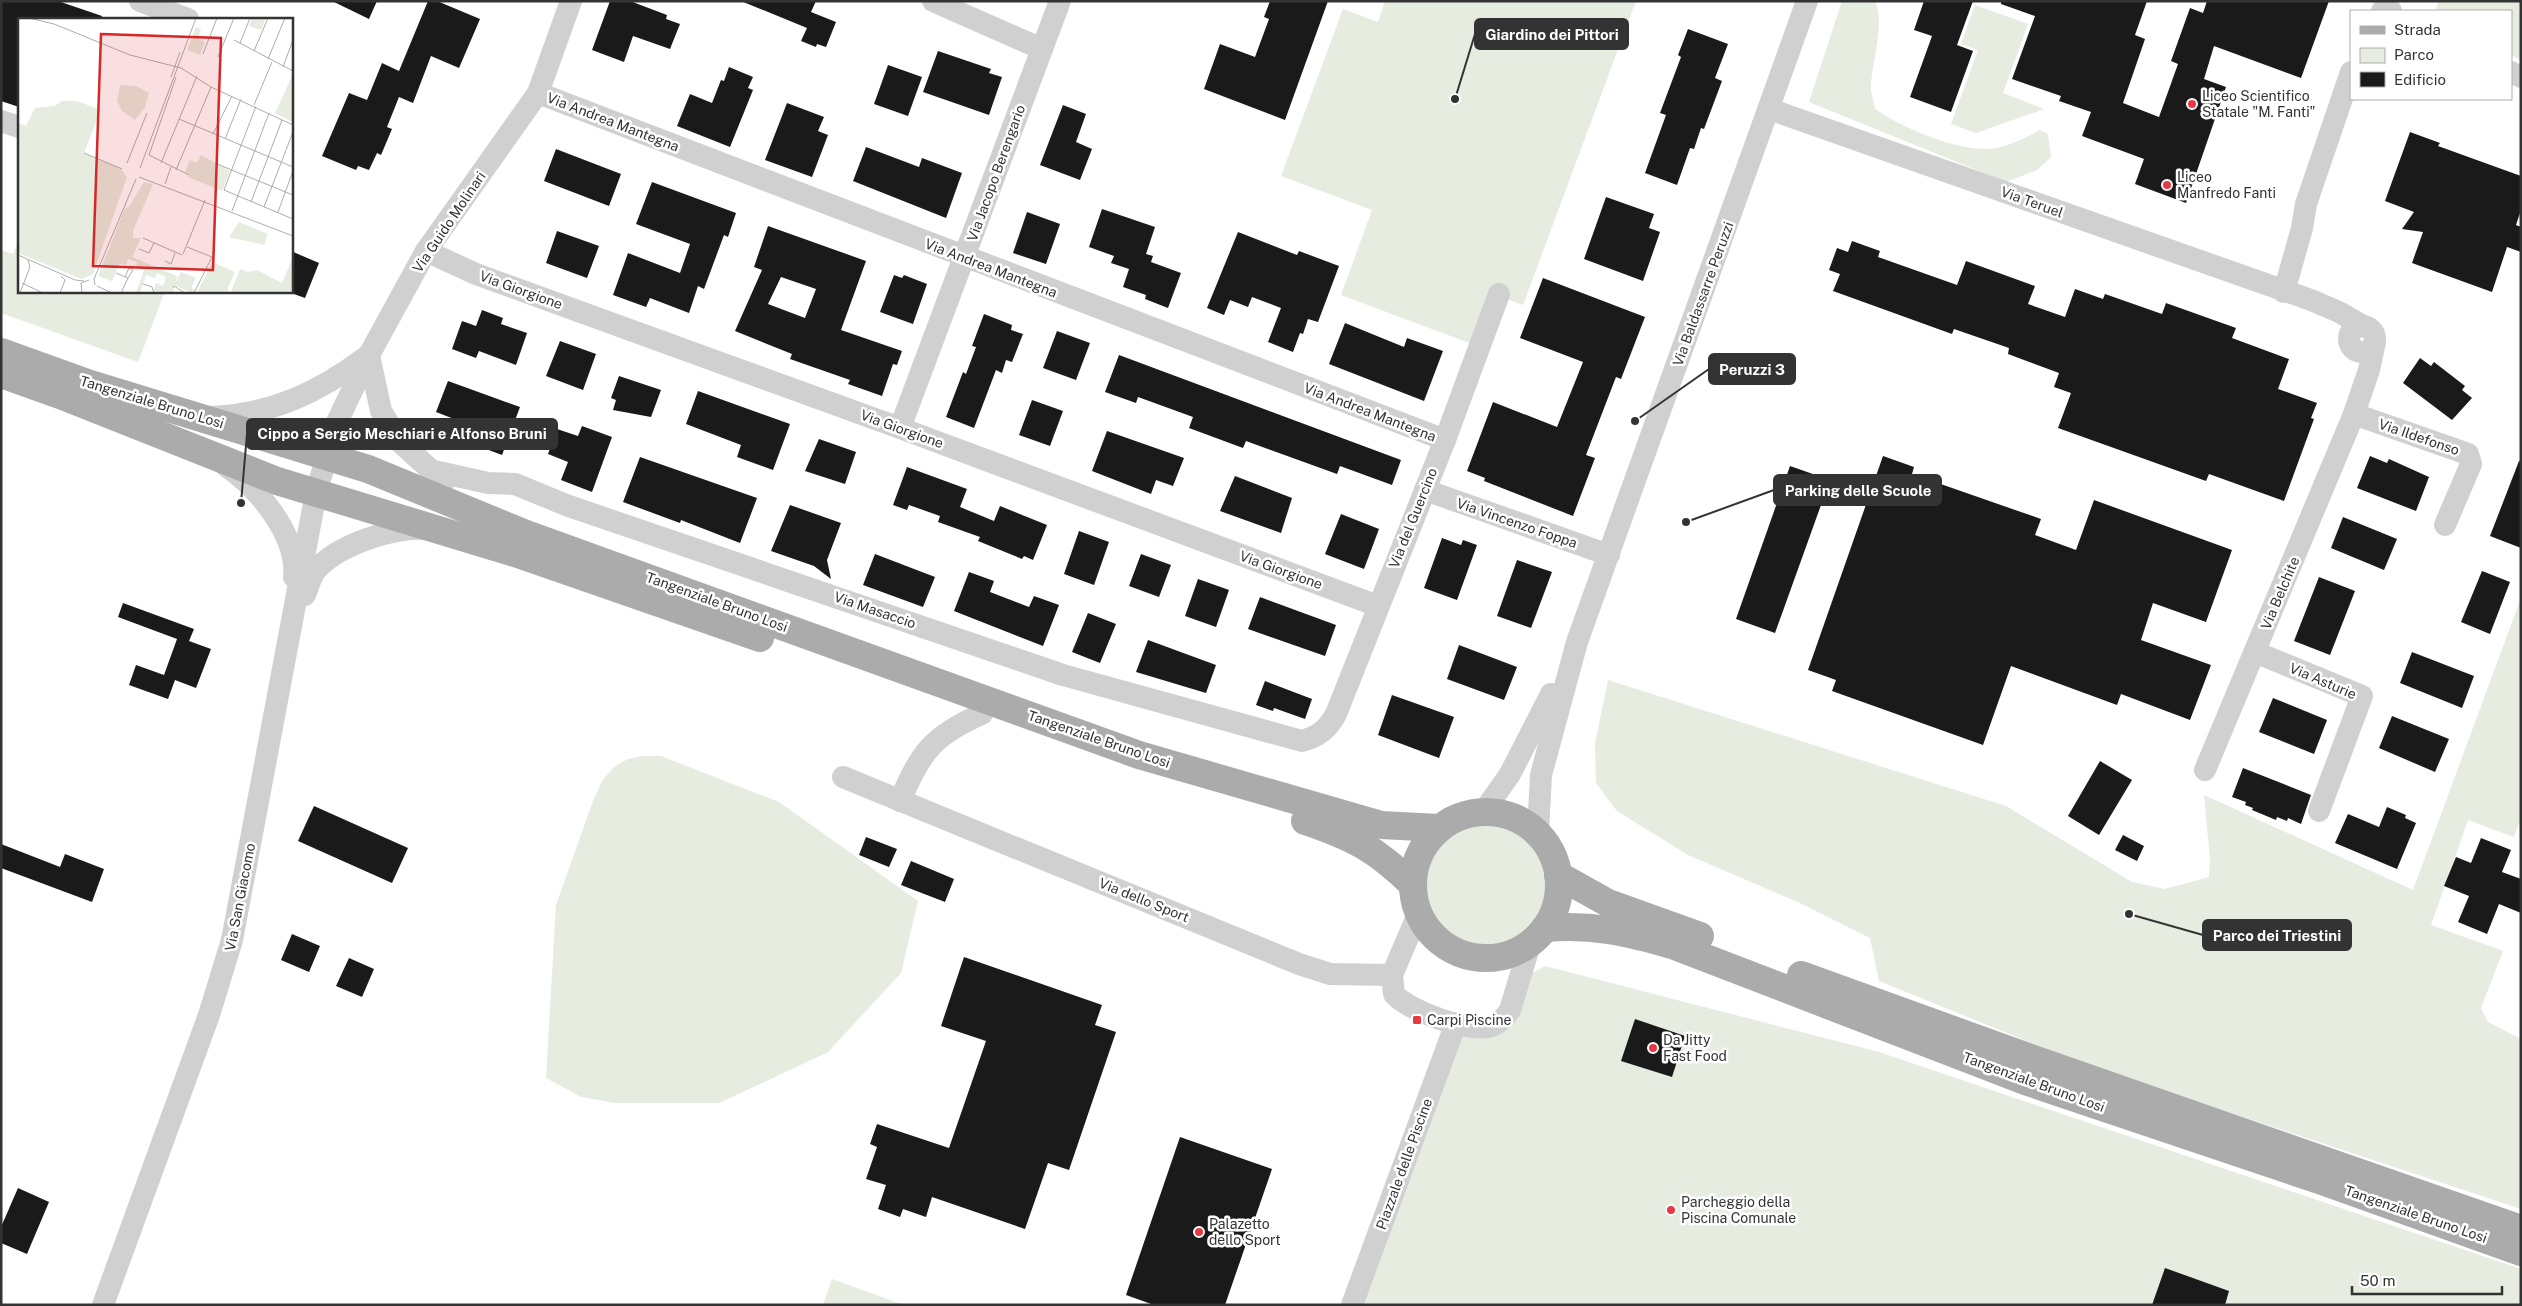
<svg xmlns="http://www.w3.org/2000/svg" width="2522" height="1306" font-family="'Public Sans',sans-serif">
  <rect width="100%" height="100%" fill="#fff"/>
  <!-- green -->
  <g fill="#e6ecdf">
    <polygon points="1385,1 1636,1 1523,305 1491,293 1472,344 1341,295 1372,210 1281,176 1343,9 1378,22"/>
    <path d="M1842,1H1874C1887,15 1870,70 1871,90C1872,96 1874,103 1875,109C1903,128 1950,148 1984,149C2004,149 2023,139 2040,130L2048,134L2051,157L2037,170L2006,182L1809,102Z"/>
    <polygon points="2439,1 2521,1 2521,60 2511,55 2511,11 2435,11"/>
    <polygon points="1975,5 2028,24 2003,93 2044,109 1976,133 1951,124 1978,50 1961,44"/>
    <polygon points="19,240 19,291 165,291 138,362 1,313 1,250 13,254"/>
    <polygon points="2521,598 2521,819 2514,837 2468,820 2431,925 2503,951 2481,1008 2488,1022 2521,1039 2521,1209 2086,1065 1879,981 1870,938 1800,903 1688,855 1617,811 1596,783 1595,743 1608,680 2006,806 2132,882 2165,889 2209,877 2210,859 2204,795 2413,890"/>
    <polygon points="642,756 661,756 779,802 918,901 901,973 828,1052 719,1103 615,1103 581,1097 546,1078 556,905 593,801 602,781 614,767 628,759"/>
    <circle cx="1486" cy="885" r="60"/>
    <polygon points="1545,966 1879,1052 2521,1269 2521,1305 1354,1305 1460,1032 1502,1030 1520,980"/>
    <polygon points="832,1279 904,1305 823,1305"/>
  </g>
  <!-- building -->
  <g fill="#1a1a1a" fill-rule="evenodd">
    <polygon points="1,1 58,1 102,16 101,19 19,19 19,107 1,101"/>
    <polygon points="332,1 377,1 369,19"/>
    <polygon points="428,1 437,1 480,19 459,68 431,56 413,103 399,97 387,127 392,129 381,155 377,153 369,170 358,166 356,170 322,156 349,93 367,100 382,63 399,71"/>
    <polygon points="610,1 630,1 667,15 666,19 680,24 670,49 633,36 624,62 592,50"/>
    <polygon points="741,1 816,1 811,12 836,22 826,47 817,44 816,47 801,41 807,28"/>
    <polygon points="1270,1 1328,1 1285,120 1204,89 1220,44 1255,57 1269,19 1264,17"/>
    <polygon points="1924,1 1973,1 1957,45 1973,51 1951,112 1910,97 1932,36 1914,30"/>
    <polygon points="2001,1 2147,1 2135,35 2145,39 2123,103 2159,117 2178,64 2171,61 2190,8 2203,13 2207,1 2329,1 2301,78 2214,46 2204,79 2226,87 2186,203 2135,184 2144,159 2082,136 2091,112 2059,101 2061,96 2012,79 2035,16 2001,4"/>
    <polygon points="1688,29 1728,44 1715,78 1722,81 1704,129 1701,128 1694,149 1690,148 1677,185 1645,173 1666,115 1660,113 1681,57 1678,55"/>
    <polygon points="938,51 991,69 989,73 1002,77 989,115 923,92"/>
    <polygon points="888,65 922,77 908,116 874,104"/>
    <polygon points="729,67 753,77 748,88 753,90 730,147 677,126 690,94 712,103 721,80 724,81"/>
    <polygon points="787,103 824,117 818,131 828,135 812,177 765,160"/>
    <polygon points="1063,105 1086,114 1076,142 1092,149 1080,180 1040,165"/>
    <polygon points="2410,132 2440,143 2438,146 2521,176 2521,210 2516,225 2521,227 2521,252 2507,247 2492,292 2412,263 2423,232 2402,229 2414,212 2385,201"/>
    <polygon points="866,147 919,167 922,158 962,173 946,218 853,181"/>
    <polygon points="556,149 621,174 609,206 544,181"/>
    <polygon points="652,182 736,213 728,237 724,235 704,289 698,286 689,313 650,298 646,307 613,295 628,253 680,273 690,244 636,224"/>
    <polygon points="1606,197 1654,214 1649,228 1660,232 1643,281 1584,259"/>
    <polygon points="1102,209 1155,227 1146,254 1153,256 1151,262 1181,273 1168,308 1145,299 1146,295 1123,287 1129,269 1111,263 1114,256 1089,247"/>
    <polygon points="1027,212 1060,224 1046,264 1013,253"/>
    <path d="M768,226L866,261L841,330L902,351L897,365L893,364L882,396L848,384L850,380L790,359L792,354L735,331L762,270L754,267ZM781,277L816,289L805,318L768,304Z"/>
    <polygon points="557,231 599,246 587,278 546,263"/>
    <polygon points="1238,232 1297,255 1299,251 1339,266 1318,322 1308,319 1303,334 1300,333 1293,352 1268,342 1281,308 1252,297 1248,307 1230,300 1224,315 1207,308"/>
    <polygon points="1852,241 1880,251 1878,257 1957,285 1966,261 2035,286 2028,304 2065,317 2075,289 2103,299 2105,294 2162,314 2166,303 2236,328 2232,338 2289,359 2278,389 2317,403 2311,418 2314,419 2284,501 2209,474 2206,481 2058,428 2071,393 2054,387 2059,373 2008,354 2009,348 1954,329 1952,334 1833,291 1840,274 1829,270 1837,248 1848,252"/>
    <polygon points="291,251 319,263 305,298 291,293"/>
    <polygon points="894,275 902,278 904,275 927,284 913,324 880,312"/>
    <polygon points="1543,278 1645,317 1621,379 1616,377 1586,455 1595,458 1573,516 1484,481 1485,478 1467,471 1493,402 1557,427 1583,362 1520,338"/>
    <polygon points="482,310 503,318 501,324 527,333 516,365 479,351 476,358 452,349 462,321 476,326"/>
    <polygon points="984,314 1012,325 1011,330 1023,334 1012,362 1006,360 1002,373 996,370 974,428 946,417 963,372 966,374 976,347 972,346"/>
    <polygon points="1345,323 1404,347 1407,338 1443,351 1424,401 1329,364"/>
    <polygon points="1057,331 1090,343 1076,380 1043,368"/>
    <polygon points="560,341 596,354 583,390 546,376"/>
    <polygon points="1119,355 1401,460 1392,485 1340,466 1337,474 1246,441 1243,448 1189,428 1193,417 1138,397 1136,403 1105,392"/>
    <polygon points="2420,358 2431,366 2434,362 2465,386 2462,390 2472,398 2452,420 2403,383"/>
    <polygon points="619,376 661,390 651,417 613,410 616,400 611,398"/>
    <polygon points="448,381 520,407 502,455 462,440 467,424 436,412"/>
    <polygon points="698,391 790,424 773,470 737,457 741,445 686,424"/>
    <polygon points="1032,400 1063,411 1050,446 1019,435"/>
    <polygon points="582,426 612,437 592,492 561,480 568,462 548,454 557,429 578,436"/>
    <polygon points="1107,431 1184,458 1173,486 1156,480 1151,494 1092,471"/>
    <polygon points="819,439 856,452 845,484 805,471"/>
    <polygon points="1883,456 1914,467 1912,474 2041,519 2035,535 2076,550 2094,500 2232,550 2206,622 2153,603 2141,640 2211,665 2190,720 2121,694 2117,705 2011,666 1983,745 1832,691 1836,680 1808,670"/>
    <polygon points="2370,456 2387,463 2389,459 2429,477 2416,511 2357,488"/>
    <polygon points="640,457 757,498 740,543 681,520 680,523 623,502"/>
    <polygon points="2519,461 2521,461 2521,548 2490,536"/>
    <polygon points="1790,466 1830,480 1775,633 1736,619"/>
    <polygon points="907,467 967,489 960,507 994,521 1000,506 1047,525 1033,560 1024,556 1022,559 978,541 980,537 938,522 940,516 909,505 907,510 893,505"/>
    <polygon points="1235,476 1292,498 1281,533 1220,511"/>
    <polygon points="790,505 841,523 827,560 831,579 814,566 771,551"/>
    <polygon points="1341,514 1379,529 1364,569 1325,554"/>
    <polygon points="2343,517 2397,539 2384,570 2331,548"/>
    <polygon points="1079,531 1109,542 1094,585 1064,574"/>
    <polygon points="1442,538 1461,545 1463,540 1477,545 1457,600 1424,588"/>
    <polygon points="875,554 935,577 923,607 863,585"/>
    <polygon points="1141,554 1171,565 1159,597 1129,586"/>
    <polygon points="1517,560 1552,572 1531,628 1497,616"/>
    <polygon points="2482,571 2510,582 2490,634 2461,622"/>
    <polygon points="969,572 994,581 990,592 1029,607 1034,596 1059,605 1043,646 954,611"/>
    <polygon points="2319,577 2355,591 2330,655 2294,641"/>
    <polygon points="1198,579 1229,590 1216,627 1185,616"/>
    <polygon points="1260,597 1336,625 1325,656 1248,629"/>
    <polygon points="123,603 194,629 189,641 211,649 196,688 175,680 168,699 129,685 136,665 164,675 177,639 118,617"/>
    <polygon points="1088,613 1116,624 1100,663 1072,652"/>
    <polygon points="1148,640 1216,665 1206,693 1136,672"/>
    <polygon points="1459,645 1517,667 1504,700 1447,679"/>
    <polygon points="2412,652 2474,676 2462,708 2400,683"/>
    <polygon points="1265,681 1312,699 1305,719 1274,708 1273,711 1256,705"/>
    <polygon points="1392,695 1454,717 1439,758 1378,735"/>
    <polygon points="2273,698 2327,720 2314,754 2259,732"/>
    <polygon points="2392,716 2449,739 2435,772 2379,748"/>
    <polygon points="2100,761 2132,780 2099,835 2068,816"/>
    <polygon points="2243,768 2311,795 2301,824 2288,818 2287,821 2277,817 2276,820 2252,810 2253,808 2245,805 2246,802 2232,797"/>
    <polygon points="314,806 408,848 392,883 298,841"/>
    <polygon points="2387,807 2406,815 2405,818 2416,823 2397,869 2335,843 2348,814 2379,827"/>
    <polygon points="2123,835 2144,846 2137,861 2115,850"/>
    <polygon points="866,837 897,849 889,867 859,855"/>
    <polygon points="2481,838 2511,850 2502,872 2521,879 2521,913 2499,904 2487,934 2458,922 2469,896 2444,886 2456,857 2471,863"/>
    <polygon points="1,844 60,867 65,854 104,869 92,902 1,868"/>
    <polygon points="911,861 954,879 945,902 901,885"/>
    <polygon points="292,934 320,946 309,972 281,960"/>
    <polygon points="964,957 1102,1005 1095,1025 1116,1032 1069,1170 1048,1163 1025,1229 932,1197 926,1217 903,1209 900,1217 878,1209 886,1185 866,1179 877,1147 870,1144 877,1124 949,1148 986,1041 941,1026"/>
    <polygon points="349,958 374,969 362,997 336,986"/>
    <polygon points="1635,1019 1685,1036 1672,1077 1621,1061"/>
    <polygon points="1180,1137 1272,1169 1225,1305 1154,1305 1126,1295"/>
    <polygon points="18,1188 49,1202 27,1254 1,1243 1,1227"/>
    <polygon points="2165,1268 2229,1291 2225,1305 2152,1305"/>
  </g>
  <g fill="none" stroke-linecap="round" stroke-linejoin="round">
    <!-- minor -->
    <g stroke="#d0d0d0" stroke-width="22">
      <polyline points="140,1 188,19"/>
      <polyline points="933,1 1042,49"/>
      <polyline points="2382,11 2391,11"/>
      <polyline points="2511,72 2521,77"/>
      <polyline points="538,93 1445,440"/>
      <polyline points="1769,109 2311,300 2339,312 2365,327"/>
      <polyline points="1,121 19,127"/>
      <polyline points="426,251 476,274 900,428 1378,606"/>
      <polyline points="2284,292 2302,228 2306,204 2351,72"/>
      <circle cx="2362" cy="339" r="13"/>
      <polyline points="369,355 381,411 399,441 444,482"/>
      <polyline points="2354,414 2468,454 2471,464 2445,525"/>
      <path d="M210,417C270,415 318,393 366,357"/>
      <polyline points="900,428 1060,1"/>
      <path d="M226,466C258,488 298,535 294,577"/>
      <path d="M434,471L488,483L515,484L566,505L1063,675L1302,741C1319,736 1327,730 1336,714L1445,440L1499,294"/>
      <polyline points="1425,490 1609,555"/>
      <path d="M305,595C308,587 311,576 316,570C339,544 393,527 427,529"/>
      <polyline points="2255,652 2362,696 2319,811"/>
      <polyline points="2205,770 2354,414 2369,370 2375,342"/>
      <polyline points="843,777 1299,964 1330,974 1392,975"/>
      <path d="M900,801C920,753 933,735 982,714"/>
      <polyline points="1484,811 1510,774 1551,694"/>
      <polyline points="1538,833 1541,775 1577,642 1807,1"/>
      <path d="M1418,914L1392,975L1394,994C1408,1011 1473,1035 1494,1025C1501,1022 1506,1016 1510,1010L1530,944"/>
      <polyline points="103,1305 209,1015 232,940 316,493 337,422 369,355 426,251 538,93 571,1"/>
      <polyline points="1352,1305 1456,1023"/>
    </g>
    <!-- major -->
    <g stroke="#ababab" stroke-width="28">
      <polyline points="1,352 90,384 368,469 526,534 1139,755 1381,825 1439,828"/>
      <polyline points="1,374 60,395 277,481 518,554 760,638"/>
      <circle cx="1486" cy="885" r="73"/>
      <path d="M1305,821C1353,837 1376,849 1413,885"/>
      <polyline points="1558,875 1608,903 1700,936"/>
      <path d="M1545,928C1592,924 1627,932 1672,945L2025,1081L2322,1181L2521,1252"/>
      <polyline points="1801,975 2039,1061 2521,1229"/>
    </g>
  </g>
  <!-- markers -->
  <g fill="#e63946" stroke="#fff" stroke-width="2">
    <circle cx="2192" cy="104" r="5"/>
    <circle cx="2167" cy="185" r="5"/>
    <rect x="1412" y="1015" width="10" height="10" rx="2.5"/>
    <circle cx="1653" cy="1048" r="5"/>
    <circle cx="1671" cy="1210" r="5"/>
    <circle cx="1199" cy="1232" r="5"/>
  </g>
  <g text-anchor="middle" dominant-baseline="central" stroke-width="5" stroke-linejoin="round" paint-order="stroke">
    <!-- poi labels -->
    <g font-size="14" fill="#333" stroke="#fff" text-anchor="start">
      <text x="2202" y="96">Liceo Scientifico<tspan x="2202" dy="16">Statale "M. Fanti"</tspan></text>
      <text x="2177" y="177">Liceo<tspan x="2177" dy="16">Manfredo Fanti</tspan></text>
      <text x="1427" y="1020">Carpi Piscine</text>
      <text x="1663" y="1040">Da Jitty<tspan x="1663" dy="16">Fast Food</tspan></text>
      <text x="1681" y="1202">Parcheggio della<tspan x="1681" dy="16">Piscina Comunale</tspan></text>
      <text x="1209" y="1224">Palazetto<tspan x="1209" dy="16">dello Sport</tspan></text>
    </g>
    <!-- street labels -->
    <g font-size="14" fill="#333" stroke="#fff">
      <text transform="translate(613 122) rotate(21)">Via Andrea Mantegna</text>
      <text transform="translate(996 173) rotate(-70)">Via Jacopo Berengario</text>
      <text transform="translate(2032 202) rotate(20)">Via Teruel</text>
      <text transform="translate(449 222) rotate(-56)">Via Guido Molinari</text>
      <text transform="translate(991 268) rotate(21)">Via Andrea Mantegna</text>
      <text transform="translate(521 290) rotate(20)">Via Giorgione</text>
      <text transform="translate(1703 294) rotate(-70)">Via Baldassarre Peruzzi</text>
      <text transform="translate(152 402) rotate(17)">Tangenziale Bruno Losi</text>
      <text transform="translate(1370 412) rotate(21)">Via Andrea Mantegna</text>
      <text transform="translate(902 429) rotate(20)">Via Giorgione</text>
      <text transform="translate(2419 437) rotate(19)">Via Ildefonso</text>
      <text transform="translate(1413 518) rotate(-68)">Via del Guercino</text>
      <text transform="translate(1517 523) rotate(19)">Via Vincenzo Foppa</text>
      <text transform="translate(1281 570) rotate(20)">Via Giorgione</text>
      <text transform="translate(2280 593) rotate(-67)">Via Belchite</text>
      <text transform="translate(717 602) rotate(20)">Tangenziale Bruno Losi</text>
      <text transform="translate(875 610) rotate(19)">Via Masaccio</text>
      <text transform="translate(2323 681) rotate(23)">Via Asturie</text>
      <text transform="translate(1099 739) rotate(19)">Tangenziale Bruno Losi</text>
      <text transform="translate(240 897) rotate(-79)">Via San Giacomo</text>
      <text transform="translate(1144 900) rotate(22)">Via dello Sport</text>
      <text transform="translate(2034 1082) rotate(20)">Tangenziale Bruno Losi</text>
      <text transform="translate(1404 1164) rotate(-70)">Piazzale delle Piscine</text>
      <text transform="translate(2416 1214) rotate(19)">Tangenziale Bruno Losi</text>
    </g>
  </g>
  <!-- overview -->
  <g transform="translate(18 18)">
    <rect width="275" height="275" fill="#fff"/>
    <path d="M234,0H248L243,12L231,8ZM178,9L183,11L180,20L187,24L182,37L169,32ZM275,56V104L257,95ZM102,67L118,68L131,75L127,89L117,102L104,93L99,83ZM44,83H59L83,92L66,135L103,151L109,159L75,256L64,261L0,235V105L8,108L17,90L37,88ZM183,137L212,153L204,173L170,159L171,156L167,154L172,142L179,145ZM126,164L135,166L115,213V220H123L114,239L159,258L158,264L163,254L178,260L173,270L177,272L175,275L155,267L156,275L135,273L138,265L145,268L148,259L139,255L137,260L128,257L122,275H118L126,252L118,249L119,244L110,241L108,247L101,246L94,263L80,258L107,190L111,189ZM221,204L250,216L246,227L211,219ZM275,239V275H179L194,244L217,254L209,272L213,274L222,251L230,254L239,252L264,265Z" fill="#e6ecdf"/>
    <path fill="none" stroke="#adadad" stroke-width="1" d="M11,0L36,6L112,37L163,50L193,69L275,107M216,22L275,53M222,25L232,0M236,33L250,0M185,36L199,0M200,39L216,0M250,41L267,0M265,49L275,22M153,59L162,34M158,59L131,137L171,157M236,87L254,44M238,88L206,172L275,201M161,101L275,149M195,116L214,78M207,121L223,81M66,135L104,151M109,145L129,95M143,145L179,58M199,146L275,177M122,150L178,0M158,152L193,69M121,159L275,218M147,166L153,149M233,184L264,102M246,189L275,114M214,193L251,95M260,194L275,153M125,220L164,237M169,229L194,239L176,275M121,231L131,235L136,225M165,236L187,182M0,237L57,262L66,263M147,243L153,246L157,235M98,255L110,260L103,275M107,259L111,250L115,252L110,260M4,265L25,275M125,266L134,269L136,275M77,267L76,261L118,161M79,268L94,275M155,270L156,268L167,275M2,275L12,249L10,242M42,275L47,262L43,258M64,275L63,265L71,262"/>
    <path fill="#d62828" fill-opacity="0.15" stroke="#d62828" stroke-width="2.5" d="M83,16L203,20L195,252L75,248Z"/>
    <rect width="275" height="275" fill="none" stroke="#333" stroke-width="2.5"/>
  </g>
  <!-- callouts -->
  <path fill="none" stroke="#333" stroke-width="2" d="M1455 99L1475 34M1635 421L1709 369M241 503L247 434M1686 522L1774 490M2129 914L2203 935"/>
  <g fill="#333" stroke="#fff" stroke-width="2">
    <circle cx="1455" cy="99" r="5"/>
    <circle cx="1635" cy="421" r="5"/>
    <circle cx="241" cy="503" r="5"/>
    <circle cx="1686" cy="522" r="5"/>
    <circle cx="2129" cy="914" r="5"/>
  </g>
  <g fill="#333" stroke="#333" stroke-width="2">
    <rect x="1475" y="19" width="153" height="30" rx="5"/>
    <rect x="1709" y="354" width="86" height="30" rx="5"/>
    <rect x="247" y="419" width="310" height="30" rx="5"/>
    <rect x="1774" y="475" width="167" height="30" rx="5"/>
    <rect x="2203" y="920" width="148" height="30" rx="5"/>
  </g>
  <g font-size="15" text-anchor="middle" font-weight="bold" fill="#fff">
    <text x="1552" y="40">Giardino dei Pittori</text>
    <text x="1752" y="375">Peruzzi 3</text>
    <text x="402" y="439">Cippo a Sergio Meschiari e Alfonso Bruni</text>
    <text x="1858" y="496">Parking delle Scuole</text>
    <text x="2277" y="941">Parco dei Triestini</text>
  </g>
  <!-- border -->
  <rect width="2522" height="1306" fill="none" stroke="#333333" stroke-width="5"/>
  <!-- legend -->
  <rect x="2350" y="10" width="162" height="90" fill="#ffffff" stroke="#adadad"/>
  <rect x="2360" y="26" width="25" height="8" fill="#ababab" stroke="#adadad"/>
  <text x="2394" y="35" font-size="15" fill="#333333">Strada</text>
  <rect x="2360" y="48" width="25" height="15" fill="#e6ecdf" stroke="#adadad"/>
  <text x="2394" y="60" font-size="15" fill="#333333">Parco</text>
  <rect x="2360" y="72" width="25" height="15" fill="#1a1a1a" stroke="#adadad"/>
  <text x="2394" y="85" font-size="15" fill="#333333">Edificio</text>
  <!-- scale -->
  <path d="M2352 1286v8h150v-8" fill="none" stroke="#333333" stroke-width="2.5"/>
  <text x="2360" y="1286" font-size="15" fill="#333333" stroke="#ffffff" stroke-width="4" paint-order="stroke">50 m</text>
</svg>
